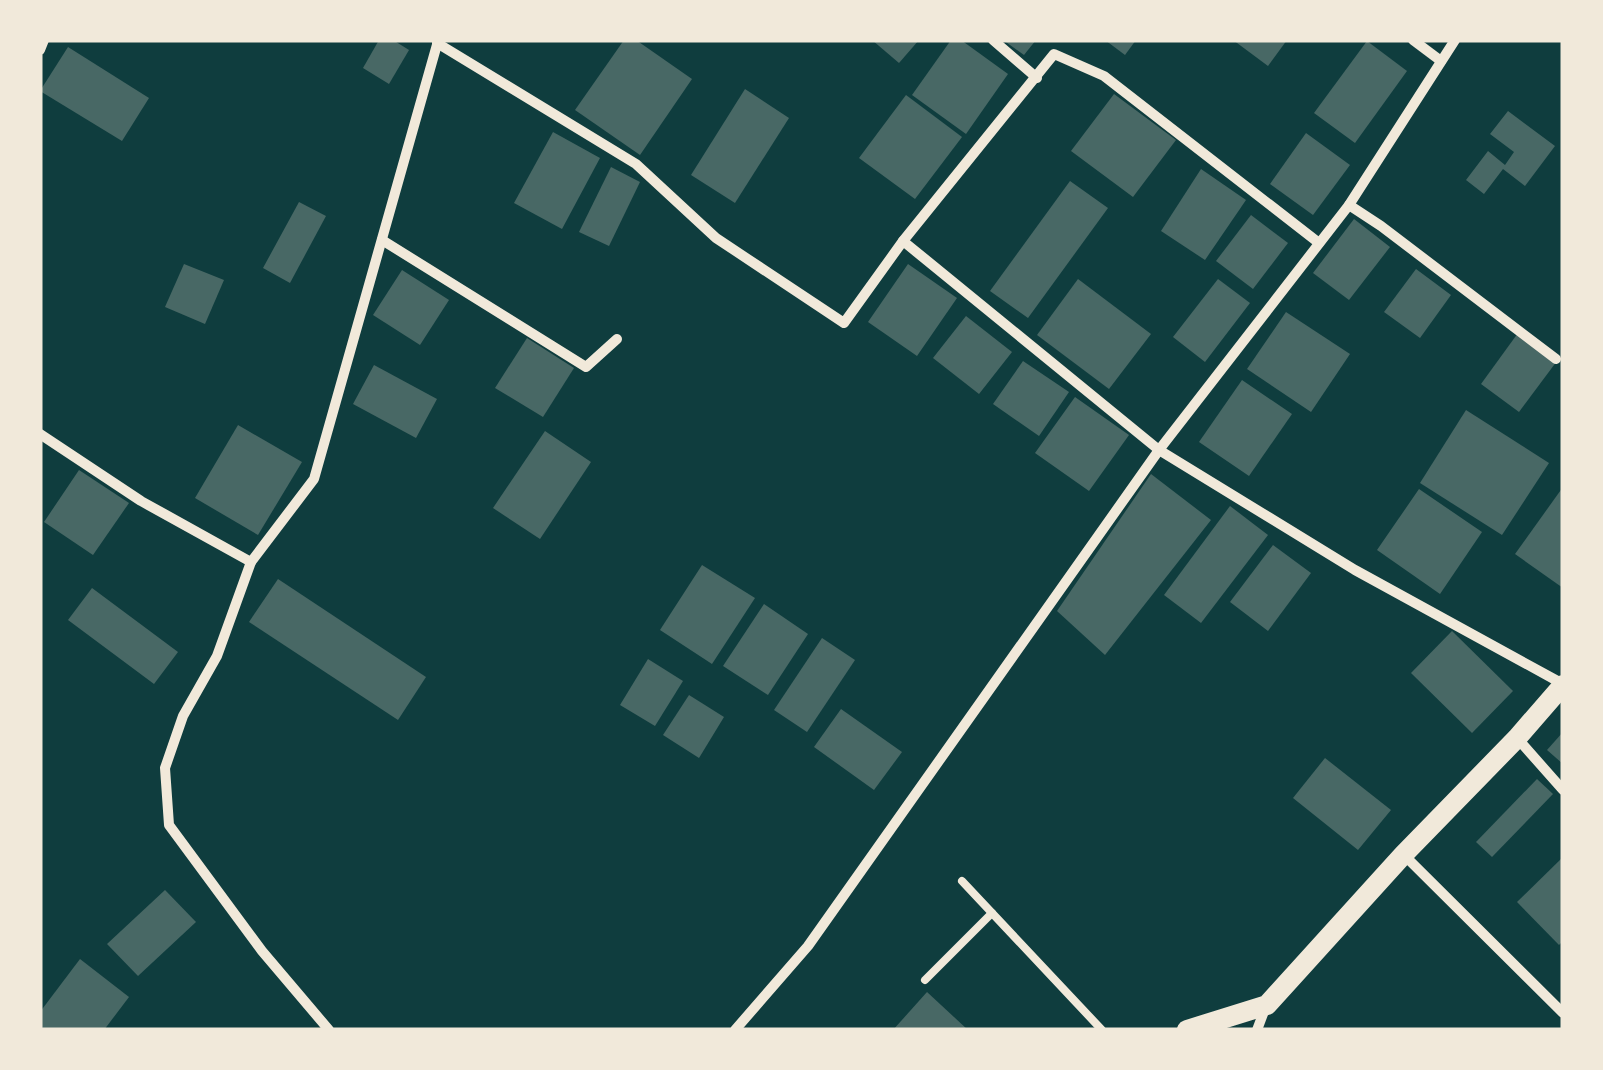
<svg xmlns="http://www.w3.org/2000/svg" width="1603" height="1070" font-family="Ubuntu,sans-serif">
  <rect width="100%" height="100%" fill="#0f3d3e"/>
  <!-- building -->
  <g fill="#486865">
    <polygon points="379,40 393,40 409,50 389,84 363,68"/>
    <polygon points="624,40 636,40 692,79 640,155 575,110"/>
    <polygon points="872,40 919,40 899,63"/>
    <polygon points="951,40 961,40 1008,74 966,134 912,95"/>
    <polygon points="1003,40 1036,40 1024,55"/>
    <polygon points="1105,40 1136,40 1125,55"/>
    <polygon points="1233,40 1287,40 1268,66"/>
    <polygon points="1367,41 1407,71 1355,143 1314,113"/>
    <polygon points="68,47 149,98 122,141 40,91"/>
    <polygon points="745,89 789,118 735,203 691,175"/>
    <polygon points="1114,94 1176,140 1133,197 1071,151"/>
    <polygon points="906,95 962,137 915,199 859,158"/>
    <polygon points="1508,111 1555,146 1525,186 1503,169 1484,194 1466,180 1488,151 1505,165 1514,152 1490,134"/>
    <polygon points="553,132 600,158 562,229 514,203"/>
    <polygon points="1306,133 1350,165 1313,215 1270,184"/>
    <polygon points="611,167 640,182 609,246 579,232"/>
    <polygon points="1201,169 1246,200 1205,260 1161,231"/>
    <polygon points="1070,181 1108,208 1028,318 990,291"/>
    <polygon points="299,202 326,216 290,283 263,268"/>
    <polygon points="1251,215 1288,243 1253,289 1216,261"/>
    <polygon points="1354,219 1390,247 1349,300 1313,273"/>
    <polygon points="184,264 224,280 205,324 165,307"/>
    <polygon points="908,264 957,298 917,356 868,322"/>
    <polygon points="1416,269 1451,295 1420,338 1384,312"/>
    <polygon points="402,270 449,300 420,345 373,315"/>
    <polygon points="1078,279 1151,334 1109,389 1037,335"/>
    <polygon points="1218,279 1250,303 1205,362 1173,337"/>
    <polygon points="1286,312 1350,354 1311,412 1247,369"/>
    <polygon points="966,316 1012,352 979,394 933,358"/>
    <polygon points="1518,333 1557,361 1519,412 1481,384"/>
    <polygon points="527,338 574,368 543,417 495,388"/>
    <polygon points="1023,361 1069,392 1039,436 993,404"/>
    <polygon points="374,365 437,399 416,438 353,404"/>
    <polygon points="1242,380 1292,414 1249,476 1199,442"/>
    <polygon points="1075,397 1129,435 1089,491 1035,453"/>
    <polygon points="1466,410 1549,463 1502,535 1420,483"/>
    <polygon points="238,425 302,462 258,535 195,498"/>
    <polygon points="545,431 591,462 540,539 493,508"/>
    <polygon points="79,470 129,503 93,555 44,522"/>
    <polygon points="1151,474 1211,520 1105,655 1057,611"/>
    <polygon points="1563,487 1563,588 1515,554"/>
    <polygon points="1419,489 1482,532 1440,594 1377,550"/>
    <polygon points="1230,506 1268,535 1201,623 1164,595"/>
    <polygon points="1273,545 1311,573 1268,631 1230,602"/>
    <polygon points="702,565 755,598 712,664 660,630"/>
    <polygon points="278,579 426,677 398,720 249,622"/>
    <polygon points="92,588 178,652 154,684 68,620"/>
    <polygon points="764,604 808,634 768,695 723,666"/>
    <polygon points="1452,631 1513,691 1472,733 1411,673"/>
    <polygon points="822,638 855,660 807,732 774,710"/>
    <polygon points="648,659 683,681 655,726 620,705"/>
    <polygon points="689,695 724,717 699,758 663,735"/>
    <polygon points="841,709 902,752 874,790 814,747"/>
    <polygon points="1563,732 1563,764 1547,750"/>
    <polygon points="1325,758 1391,810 1358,850 1293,798"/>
    <polygon points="1537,779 1553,794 1492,857 1476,842"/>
    <polygon points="1563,857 1563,941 1559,945 1517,902"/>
    <polygon points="165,890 196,922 138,976 107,944"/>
    <polygon points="80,959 129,997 104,1030 45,1030 40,1026 40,1012"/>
    <polygon points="927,992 968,1030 893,1030"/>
  </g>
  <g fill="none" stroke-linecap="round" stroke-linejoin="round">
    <!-- service -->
    <g stroke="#f1e9da" stroke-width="8">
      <polyline points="962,881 1102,1030"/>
      <polyline points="925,980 992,913"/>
    </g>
    <!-- minor -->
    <g stroke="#f1e9da" stroke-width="10">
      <polyline points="993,40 1037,78"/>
      <polyline points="1413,40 1441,61"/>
      <polyline points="437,43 636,164 716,238 844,323 903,241 1159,450 1355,570 1563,684"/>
      <polyline points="40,50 44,40"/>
      <polyline points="1349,205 1381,226 1556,359"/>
      <polyline points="382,240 586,367 617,339"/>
      <polyline points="903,241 1054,54 1104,76 1319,243"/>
      <polyline points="40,434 141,501 251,562 217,656 183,716 165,768 169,825 262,951 329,1030"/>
      <polyline points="251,562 314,479 438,41"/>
      <polyline points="1517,738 1563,790"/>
      <polyline points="1404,855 1563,1013"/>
      <polyline points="735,1030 808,946 1159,450 1349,205 1455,40"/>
      <polyline points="1257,1030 1266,1006"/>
    </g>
    <!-- secondary -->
    <polyline stroke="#f1e9da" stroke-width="20" points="1187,1030 1267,1005 1403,855 1517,738 1563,685"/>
  </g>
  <!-- border -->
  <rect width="1603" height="1070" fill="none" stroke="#f1e9da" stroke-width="85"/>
</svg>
